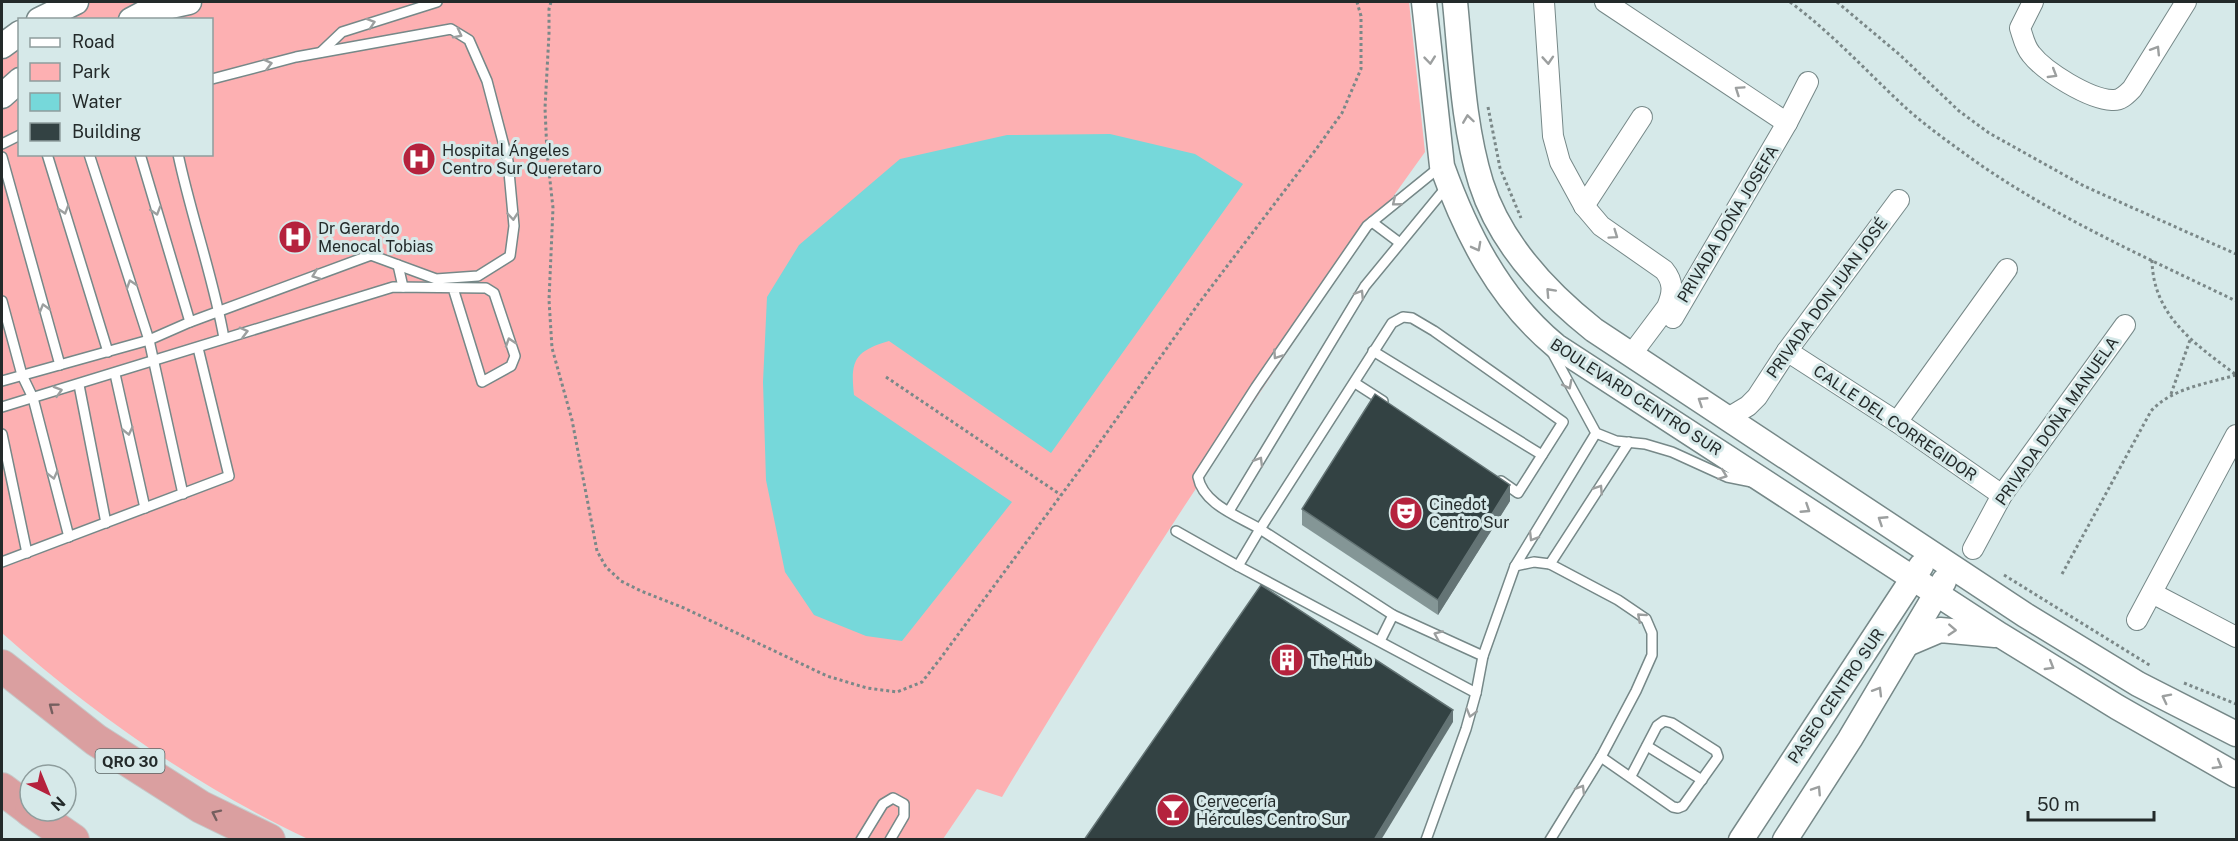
<svg xmlns="http://www.w3.org/2000/svg" width="2238" height="841" font-family="'Public Sans',sans-serif">
  <rect width="100%" height="100%" fill="#d6e9e9"/>
  <!-- green -->
  <path fill="#fdb0b2" d="M76,2H1409L1425,152C1372,225 1323,299 1273,373C1179,512 1088,653 1002,797L977,789L943,839H308C196,786 94,715 2,633V46L19,33L20,154H212V20L39,19Z"/>
  <!-- water -->
  <path fill="#76d8da" d="M1110,134L1195,154L1243,184L1051,453L889,341C855,351 850,360 854,395L1012,502L902,641L866,636L814,615L785,572L766,480L763,382L767,297L799,245L900,159L1007,135Z"/>
  <g fill="none" stroke-linecap="round" stroke-linejoin="round">
    <defs>
      <g id="service">
        <polyline points="321,52 342,32 437,2"/>
        <polyline points="2,144 20,135"/>
        <polyline points="47,154 108,352"/>
        <polyline points="89,154 149,340 183,494"/>
        <polyline points="140,154 190,322"/>
        <path d="M178,154C191,216 213,276 224,338"/>
        <polyline points="2,157 60,365"/>
        <path d="M1441,166L1367,226L1256,387L1198,477C1203,504 1238,516 1260,529L1238,566L1476,693"/>
        <polyline points="1372,222 1400,243"/>
        <polyline points="398,265 403,287"/>
        <polyline points="2,301 22,375 33,398 69,537"/>
        <polyline points="1551,350 1596,433 1616,441 1645,444 1672,452 1727,477 1752,482"/>
        <polyline points="1373,351 1542,455"/>
        <polyline points="115,374 145,508"/>
        <polyline points="2,381 149,340 190,322 371,255 436,279 478,276 510,256 514,226 508,161 487,81 469,40 451,29 296,57 212,79"/>
        <polyline points="1355,383 1383,401"/>
        <polyline points="79,385 106,523"/>
        <polyline points="2,407 393,287 486,288 494,293 515,356 511,366 482,382 453,288"/>
        <polyline points="2,434 27,553"/>
        <polyline points="1229,511 1365,286 1448,185"/>
        <polyline points="1176,531 1238,566"/>
        <polyline points="2,562 229,476 198,348"/>
        <polyline points="1515,566 1534,562 1550,564"/>
        <polyline points="1380,641 1393,615"/>
        <polyline points="1483,656 1393,615 1260,529 1392,323 1403,317 1412,318 1434,331 1563,422 1518,493 1501,481"/>
        <polyline points="1647,746 1702,780"/>
        <polyline points="1601,757 1673,807 1678,808 1683,806 1718,757 1716,751 1672,723 1664,721 1657,726 1631,776"/>
        <polyline points="861,840 883,804 893,798 904,804 904,816 890,840"/>
        <polyline points="1426,840 1466,729 1476,693 1483,656 1515,566 1596,433"/>
        <polyline points="1550,840 1601,757 1636,691 1652,655 1652,633 1646,619 1618,600 1550,564 1629,442"/>
      </g>
      <g id="minor">
        <path d="M1544,2L1553,136L1560,162L1584,206L1601,226L1664,270C1674,282 1673,293 1667,307L1631,355"/>
        <polyline points="1605,2 1787,123"/>
        <path d="M2033,2L2020,28C2023,37 2025,47 2031,54C2045,72 2089,99 2112,100C2121,101 2127,94 2132,89L2186,2"/>
        <polyline points="1584,206 1642,117"/>
        <polyline points="1673,318 1787,123 1808,82"/>
        <polyline points="1787,351 1897,422 2002,495"/>
        <polyline points="1728,418 1748,406 1757,397 1787,351 1899,200"/>
        <polyline points="1897,422 2007,269"/>
        <polyline points="1973,549 2002,495 2125,325"/>
        <polyline points="2152,593 2236,637"/>
        <polyline points="2137,620 2236,435"/>
      </g>
      <g id="tertiary">
        <path d="M1424,2L1442,166C1466,233 1499,299 1556,346L2000,635L2117,707L2236,775"/>
        <path d="M1455,2C1461,61 1463,125 1481,183C1500,243 1546,292 1594,330L2025,615L2138,684L2236,734"/>
        <polyline points="39,20 76,2"/>
        <polyline points="131,20 148,11 189,2"/>
        <polyline points="2,46 20,33"/>
        <polyline points="2,96 20,80"/>
        <polyline points="1907,644 1940,630 1995,635"/>
        <polyline points="1741,840 1921,566"/>
        <polyline points="1785,840 1850,739 1944,581"/>
      </g>
      <g id="trunk">
        <polyline points="2,666 96,740 201,807 269,840"/>
        <polyline points="2,789 30,810"/>
        <polyline points="31,811 73,840"/>
      </g>
    </defs>
    <!-- service casing -->
    <use href="#service" stroke="#768888" stroke-width="12"/>
    <!-- minor casing -->
    <use href="#minor" stroke="#768888" stroke-width="22"/>
    <!-- tertiary casing -->
    <use href="#tertiary" stroke="#768888" stroke-width="27"/>
    <!-- trunk casing -->
    <use href="#trunk" stroke="#c6c8c8" stroke-width="34"/>
    <!-- path -->
    <g stroke="#7b8888" stroke-width="3" stroke-dasharray="3 3" stroke-linecap="butt">
      <polyline points="551,2 549,9 549,34 545,108 547,153 553,208 549,300 552,348 572,420 597,551 606,567 621,581 641,591 684,608 827,676 867,688 897,692 922,682 940,659 1093,452 1199,303 1314,152 1342,113 1361,69 1361,16 1357,2"/>
      <path d="M1790,2C1833,34 1868,73 1907,109C1924,124 1943,138 1961,151C2045,213 2143,256 2236,301"/>
      <polyline points="1837,2 1900,55 1959,111 1989,133 2084,186 2236,254"/>
      <polyline points="1488,107 1500,168 1521,218"/>
      <path d="M2152,260C2153,316 2195,344 2235,374"/>
      <polyline points="886,377 1061,495"/>
      <polyline points="2171,394 2190,340"/>
      <path d="M2062,574L2151,411C2172,388 2206,384 2236,375"/>
      <polyline points="2004,575 2151,666"/>
      <polyline points="2184,683 2236,704"/>
    </g>
    <!-- service -->
    <use href="#service" stroke="#fff" stroke-width="9"/>
    <!-- minor -->
    <use href="#minor" stroke="#fff" stroke-width="20"/>
    <!-- tertiary -->
    <use href="#tertiary" stroke="#fff" stroke-width="24"/>
    <!-- trunk -->
    <use href="#trunk" stroke="#da9fa0" stroke-width="32"/>
  </g>
  <!-- wall -->
  <polygon fill="#849696" points="1510,501 1438,615 1302,525 1302,509"/>
  <!-- shaded-wall -->
  <g fill="#647475">
    <polygon points="1510,485 1510,501 1438,615 1438,600"/>
    <polygon points="1453,710 1453,722 1381,840 1374,840"/>
  </g>
  <!-- building -->
  <g fill="#334243" stroke="#647475" stroke-width="1.5">
    <polygon points="1375,394 1510,485 1438,600 1302,509"/>
    <polygon points="1261,585 1453,710 1374,840 1084,840"/>
  </g>
  <!-- one-way arrows -->
  <defs><path id="oneway-chevron" d="M-2-3.5L2.5 0L-2 3.5" fill="none" stroke-width="1.6" stroke-linecap="round" stroke-linejoin="round" transform="scale(1.5)"/></defs>
  <g stroke="#9c9f9f">
    <use href="#oneway-chevron" transform="translate(371 23) rotate(-18)"/>
    <use href="#oneway-chevron" transform="translate(458 34) rotate(27)"/>
    <use href="#oneway-chevron" transform="translate(2156 50) rotate(-58)"/>
    <use href="#oneway-chevron" transform="translate(1430 60) rotate(84)"/>
    <use href="#oneway-chevron" transform="translate(1548 60) rotate(86)"/>
    <use href="#oneway-chevron" transform="translate(268 64) rotate(-15)"/>
    <use href="#oneway-chevron" transform="translate(2053 74) rotate(31)"/>
    <use href="#oneway-chevron" transform="translate(1739 90) rotate(-146)"/>
    <use href="#oneway-chevron" transform="translate(1468 119) rotate(-98)"/>
    <use href="#oneway-chevron" transform="translate(1396 202) rotate(141)"/>
    <use href="#oneway-chevron" transform="translate(64 210) rotate(73)"/>
    <use href="#oneway-chevron" transform="translate(156 211) rotate(73)"/>
    <use href="#oneway-chevron" transform="translate(513 216) rotate(85)"/>
    <use href="#oneway-chevron" transform="translate(1614 235) rotate(35)"/>
    <use href="#oneway-chevron" transform="translate(1477 247) rotate(62)"/>
    <use href="#oneway-chevron" transform="translate(316 275) rotate(159)"/>
    <use href="#oneway-chevron" transform="translate(131 284) rotate(-108)"/>
    <use href="#oneway-chevron" transform="translate(1550 292) rotate(-133)"/>
    <use href="#oneway-chevron" transform="translate(1360 294) rotate(-58)"/>
    <use href="#oneway-chevron" transform="translate(44 308) rotate(-106)"/>
    <use href="#oneway-chevron" transform="translate(244 332) rotate(-15)"/>
    <use href="#oneway-chevron" transform="translate(510 342) rotate(-108)"/>
    <use href="#oneway-chevron" transform="translate(1277 355) rotate(124)"/>
    <use href="#oneway-chevron" transform="translate(1568 385) rotate(63)"/>
    <use href="#oneway-chevron" transform="translate(58 391) rotate(-16)"/>
    <use href="#oneway-chevron" transform="translate(1702 401) rotate(-147)"/>
    <use href="#oneway-chevron" transform="translate(128 431) rotate(77)"/>
    <use href="#oneway-chevron" transform="translate(1259 461) rotate(-59)"/>
    <use href="#oneway-chevron" transform="translate(53 475) rotate(76)"/>
    <use href="#oneway-chevron" transform="translate(1723 475) rotate(21)"/>
    <use href="#oneway-chevron" transform="translate(1599 489) rotate(-57)"/>
    <use href="#oneway-chevron" transform="translate(1806 509) rotate(33)"/>
    <use href="#oneway-chevron" transform="translate(1882 520) rotate(-147)"/>
    <use href="#oneway-chevron" transform="translate(1533 537) rotate(121)"/>
    <use href="#oneway-chevron" transform="translate(1641 617) rotate(-138)"/>
    <use href="#oneway-chevron" transform="translate(1952 630) rotate(3)"/>
    <use href="#oneway-chevron" transform="translate(1438 635) rotate(-156)"/>
    <use href="#oneway-chevron" transform="translate(2050 666) rotate(31)"/>
    <use href="#oneway-chevron" transform="translate(1878 691) rotate(-59)"/>
    <use href="#oneway-chevron" transform="translate(2166 698) rotate(-153)"/>
    <use href="#oneway-chevron" transform="translate(1471 713) rotate(106)"/>
    <use href="#oneway-chevron" transform="translate(2218 765) rotate(30)"/>
    <use href="#oneway-chevron" transform="translate(1581 789) rotate(-59)"/>
    <use href="#oneway-chevron" transform="translate(1817 790) rotate(-57)"/>
  </g>
  <g stroke="#755f5f">
    <use href="#oneway-chevron" transform="translate(53 707) rotate(-143)"/>
    <use href="#oneway-chevron" transform="translate(216 814) rotate(-154)"/>
  </g>
  <!-- icons -->
  <defs>
    <symbol id="hospital-disc" viewBox="-11 -11 22 22"><circle r="9.5" fill="#b5223d" stroke="#d6e9e9"/><path d="M-5-5h3v3.5h4V-5h3V5h-3V1.5h-4V5h-3Z" fill="#fff"/></symbol>
    <symbol id="theatre-disc" viewBox="-11 -11 22 22"><circle r="9.5" fill="#b5223d" stroke="#d6e9e9"/><path d="M-5-5.5Q0-4 5-5.5V0Q5 5 0 6Q-5 5-5 0ZM-3.3-2.5H-1v1.5H-3.3ZM1-2.5H3.3v1.5H1ZM-2.8 1Q0 5.5 2.8 1Z" fill="#fff"/></symbol>
    <symbol id="building-disc" viewBox="-11 -11 22 22"><circle r="9.5" fill="#b5223d" stroke="#d6e9e9"/><path d="M-4-6H4V6H1V3H-1V6H-4ZM-2.5-4.3h1.7v1.8h-1.7ZM.8-4.3h1.7v1.8H.8ZM-2.5-1h1.7V.8h-1.7ZM.8-1h1.7V.8H.8Z" fill="#fff"/></symbol>
    <symbol id="bar-disc" viewBox="-11 -11 22 22"><circle r="9.5" fill="#b5223d" stroke="#d6e9e9"/><path d="M-6-5H6L.8 .8V4.5H3.5V6h-7V4.5H-.8V.8Z" fill="#fff"/></symbol>
  </defs>
  <g fill-rule="evenodd">
    <use href="#hospital-disc" x="400" y="140" width="38" height="38"/>
    <use href="#hospital-disc" x="276" y="218" width="38" height="38"/>
    <use href="#theatre-disc" x="1387" y="494" width="38" height="38"/>
    <use href="#building-disc" x="1268" y="641" width="38" height="38"/>
    <use href="#bar-disc" x="1154" y="791" width="38" height="38"/>
  </g>
  <g text-anchor="middle" dominant-baseline="central" stroke-width="6" stroke-linejoin="round" paint-order="stroke">
    <!-- shield labels -->
    <rect fill="#d6e9e9" stroke="#596363" stroke-width="1.5" x="95.5" y="749" width="69" height="24" rx="4.5"/>
    <g font-size="15" font-weight="bold" fill="#232a2a">
      <text x="130" y="761">QRO 30</text>
    </g>
    <!-- poi labels -->
    <g font-size="16" fill="#232a2a" stroke="#d6e9e9" text-anchor="start">
      <text x="442" y="150">Hospital Ángeles<tspan x="442" dy="18">Centro Sur Queretaro</tspan></text>
      <text x="318" y="228">Dr Gerardo<tspan x="318" dy="18">Menocal Tobias</tspan></text>
      <text x="1429" y="504">Cinedot<tspan x="1429" dy="18">Centro Sur</tspan></text>
      <text x="1310" y="660">The Hub</text>
      <text x="1196" y="801">Cervecería<tspan x="1196" dy="18">Hércules Centro Sur</tspan></text>
    </g>
    <!-- street labels -->
    <g font-size="16" fill="#232a2a" stroke="#d6e9e9">
      <text transform="translate(1728 224) rotate(-59)">PRIVADA DOÑA JOSEFA</text>
      <text transform="translate(1827 298) rotate(-54)">PRIVADA DON JUAN JOSÉ</text>
      <text transform="translate(1636 397) rotate(33)">BOULEVARD CENTRO SUR</text>
      <text transform="translate(2057 421) rotate(-55)">PRIVADA DOÑA MANUELA</text>
      <text transform="translate(1895 423) rotate(34)">CALLE DEL CORREGIDOR</text>
      <text transform="translate(1836 696) rotate(-56)">PASEO CENTRO SUR</text>
    </g>
  </g>
  <!-- border -->
  <rect width="2238" height="841" fill="none" stroke="#232a2a" stroke-width="6"/>
  <!-- legend -->
  <rect x="18" y="18" width="195" height="138" fill="#d6e9e9" stroke="#8e9d9d" stroke-width="1.5"/>
  <rect x="30" y="38" width="30" height="9" fill="#ffffff" stroke="#8e9d9d" stroke-width="1.5"/>
  <text x="72" y="48" font-size="18" fill="#232a2a">Road</text>
  <rect x="30" y="63" width="30" height="18" fill="#fdb0b2" stroke="#8e9d9d" stroke-width="1.5"/>
  <text x="72" y="78" font-size="18" fill="#232a2a">Park</text>
  <rect x="30" y="93" width="30" height="18" fill="#76d8da" stroke="#8e9d9d" stroke-width="1.5"/>
  <text x="72" y="108" font-size="18" fill="#232a2a">Water</text>
  <rect x="30" y="123" width="30" height="18" fill="#334243" stroke="#8e9d9d" stroke-width="1.5"/>
  <text x="72" y="138" font-size="18" fill="#232a2a">Building</text>
  <!-- north arrow -->
  <g transform="translate(48 793) rotate(137)"><circle r="28" fill="#d6e9e9" stroke="#8e9d9d" stroke-width="1.5"/>
  <path d="M0-4.5L10 22L0 15L-10 22Z" fill="#b5223d"/>
  <text y="-9" font-size="16" font-weight="bold" text-anchor="middle" fill="#232a2a">N</text>
  </g>
  <!-- scale -->
  <path d="M2028 811v9h126v-9" fill="none" stroke="#232a2a" stroke-width="3"/>
  <text x="2037" y="811" font-size="18" fill="#232a2a" stroke="#d6e9e9" stroke-width="4.5" paint-order="stroke">50 m</text>
</svg>
